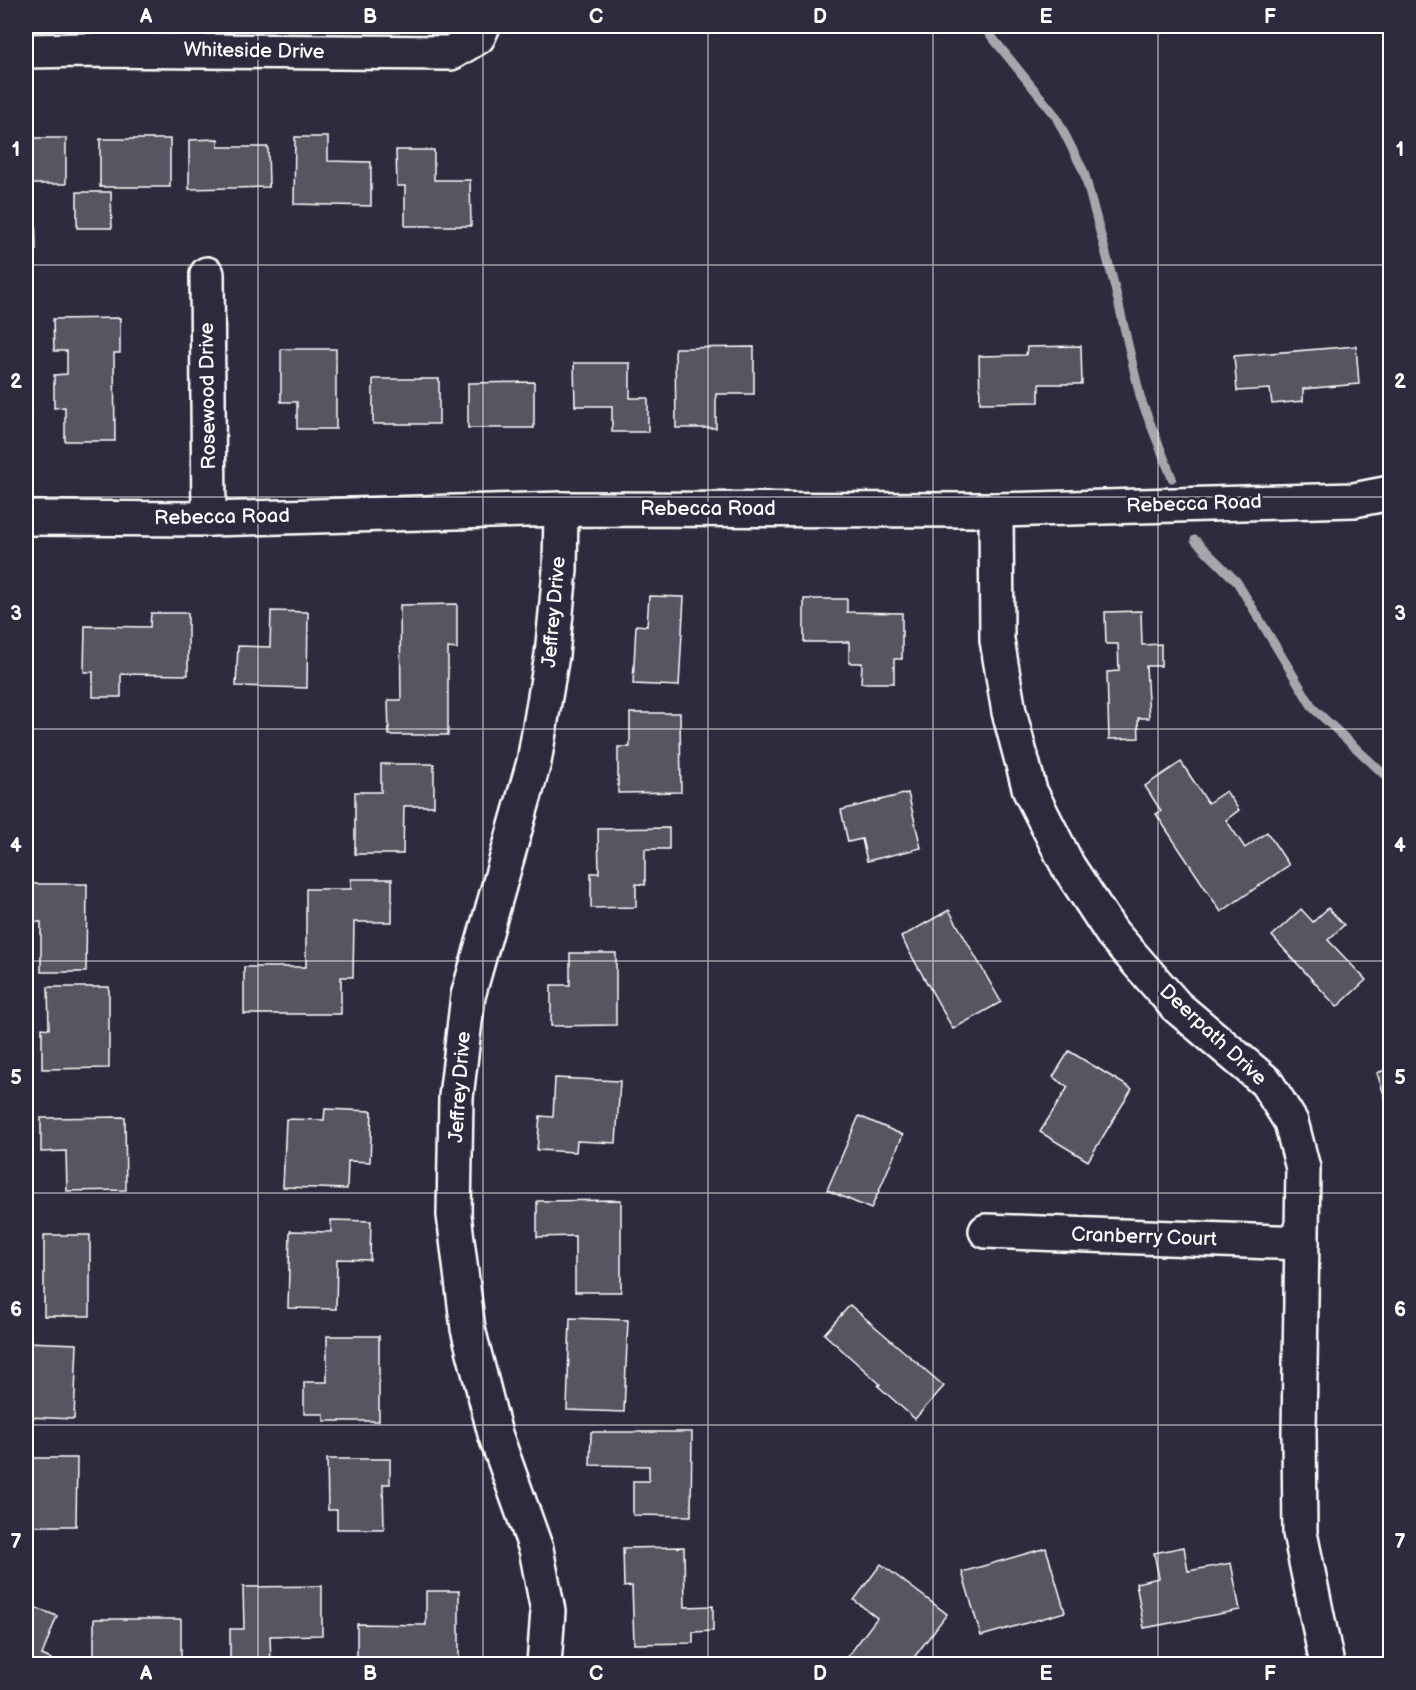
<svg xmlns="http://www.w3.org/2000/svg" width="1416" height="1690" font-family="'Balsamiq Sans',sans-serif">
  <rect width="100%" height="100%" fill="#2f2a3d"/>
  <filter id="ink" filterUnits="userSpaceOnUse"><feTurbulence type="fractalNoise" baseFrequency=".0167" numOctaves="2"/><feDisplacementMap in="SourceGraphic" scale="12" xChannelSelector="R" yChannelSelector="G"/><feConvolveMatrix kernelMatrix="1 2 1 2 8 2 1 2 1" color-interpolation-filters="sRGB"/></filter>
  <g filter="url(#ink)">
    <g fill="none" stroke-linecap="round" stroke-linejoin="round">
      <!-- stream -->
      <g stroke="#a7a6ad" stroke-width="9">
        <polyline points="983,26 1055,115 1084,172 1114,284 1141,400 1172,478"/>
        <polyline points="1195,540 1237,582 1313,708 1390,780"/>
      </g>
    </g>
    <!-- building -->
    <g fill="#595564" stroke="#fff" stroke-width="1.5">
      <polygon points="295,137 328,137 328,161 371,162 371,206 294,204"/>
      <rect x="26" y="138" width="40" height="46"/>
      <rect x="100" y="139" width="70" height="48"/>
      <polygon points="218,139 218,147 268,147 269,187 189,189 189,140"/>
      <polygon points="396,150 434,150 434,180 470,180 471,226 405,226 405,186 397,186"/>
      <polygon points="77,192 111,192 112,228 77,228"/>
      <polygon points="26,212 35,212 36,250 26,250"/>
      <polygon points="120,318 120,353 114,353 115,441 65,441 65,407 54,408 54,375 67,374 67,351 54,351 53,319"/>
      <polygon points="1081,346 1082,384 1039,384 1039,402 980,403 979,356 1026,355 1027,347"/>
      <polygon points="1356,346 1359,384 1303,389 1303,401 1272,404 1270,389 1237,391 1234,356"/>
      <polygon points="754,347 754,394 716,394 716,428 676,428 675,348"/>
      <polygon points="281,349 336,349 336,429 297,429 297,402 281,402"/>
      <polygon points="574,363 630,363 630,398 648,398 648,432 612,432 612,406 575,406"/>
      <rect x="373" y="379" width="66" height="45"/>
      <polygon points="534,382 534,428 468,428 468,383"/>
      <rect x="26" y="384" width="5" height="53"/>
      <polygon points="649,596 684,597 679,686 633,684 636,625 647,626"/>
      <polygon points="804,599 847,599 847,612 902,613 902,659 894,659 894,683 861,683 862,663 849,663 849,642 804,642"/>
      <polygon points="457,604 457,649 448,648 448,735 389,735 388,700 401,700 400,605"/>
      <polygon points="271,611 308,612 307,688 236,686 238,646 270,647"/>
      <polygon points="1141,611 1142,645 1161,644 1161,666 1146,666 1149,718 1138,718 1139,738 1109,739 1107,672 1119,671 1118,644 1106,644 1105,612"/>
      <polygon points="151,613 188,613 188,675 121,674 121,697 93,697 93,672 84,672 85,626 150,627"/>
      <polygon points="26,638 27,638 28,727 26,727"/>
      <polygon points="630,713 680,713 681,792 618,793 618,747 630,747"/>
      <polygon points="1181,762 1208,803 1226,791 1239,810 1226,820 1245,848 1267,832 1289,865 1221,912 1156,814 1161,811 1145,786"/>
      <polygon points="381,764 434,764 434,806 404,806 403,854 355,854 355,792 381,792"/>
      <polygon points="908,793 921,848 867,861 862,839 848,842 841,810"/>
      <polygon points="669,828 669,849 645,849 645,885 636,884 636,907 591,908 591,873 599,873 598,829"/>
      <polygon points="351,879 392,879 392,922 354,922 353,977 341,977 341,1014 244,1014 244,967 306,967 306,889 351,889"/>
      <polygon points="26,884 87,884 86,972 41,972 41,922 26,922"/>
      <polygon points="1328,908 1344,925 1328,940 1366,980 1337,1007 1272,936 1301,909 1313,922"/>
      <polygon points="949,910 1001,1002 953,1029 901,937"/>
      <polygon points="570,953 616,953 616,1025 551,1026 551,985 570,985"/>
      <polygon points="48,987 109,987 109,1068 42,1069 42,1028 49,1029"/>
      <polygon points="1069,1051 1132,1089 1088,1161 1040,1132 1068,1087 1053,1077"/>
      <polygon points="1390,1068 1390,1113 1377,1073"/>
      <polygon points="555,1078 620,1081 616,1143 577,1141 576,1152 537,1150 540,1116 553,1117"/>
      <polygon points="325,1109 372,1111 370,1162 348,1161 347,1189 283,1187 286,1119 324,1120"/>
      <polygon points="859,1116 903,1135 871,1209 827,1190"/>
      <polygon points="125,1117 126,1190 67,1191 66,1151 41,1152 41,1118"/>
      <polygon points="621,1200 621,1292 575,1292 575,1236 537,1237 537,1201"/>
      <polygon points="331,1220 371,1221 370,1260 337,1259 336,1309 288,1308 290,1231 331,1232"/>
      <rect x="44" y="1235" width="46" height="81"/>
      <polygon points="850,1305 944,1386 915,1419 878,1386 880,1384 824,1334"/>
      <polygon points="570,1318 628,1320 624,1412 567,1410"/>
      <polygon points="327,1336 379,1336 379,1421 324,1421 324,1414 304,1414 304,1382 327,1382"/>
      <polygon points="26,1342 77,1344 74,1419 26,1417"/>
      <polygon points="591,1432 692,1432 691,1516 633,1515 633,1481 649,1481 649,1466 590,1465"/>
      <polygon points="26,1458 77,1458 76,1526 26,1526"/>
      <polygon points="327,1459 390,1459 390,1484 383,1484 384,1529 337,1529 337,1510 328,1510"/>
      <polygon points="684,1547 685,1607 713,1606 713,1631 693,1632 693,1643 634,1644 632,1586 624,1587 623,1548"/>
      <polygon points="1184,1547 1188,1571 1231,1563 1240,1610 1144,1628 1136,1583 1159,1578 1154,1553"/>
      <polygon points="1046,1548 1065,1612 981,1636 962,1572"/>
      <polygon points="881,1564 947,1614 909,1664 842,1664 877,1618 854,1600"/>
      <polygon points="322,1586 322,1635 270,1636 271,1664 230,1664 230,1629 244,1629 243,1587"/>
      <polygon points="426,1591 459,1591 459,1664 357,1664 357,1624 426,1625"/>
      <polygon points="26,1604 57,1616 42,1655 51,1659 49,1664 26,1664"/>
      <rect x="94" y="1619" width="87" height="45"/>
    </g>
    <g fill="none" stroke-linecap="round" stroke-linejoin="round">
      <defs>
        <g id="minor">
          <polyline points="26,51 84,50 451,53 478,37 483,26"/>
          <polyline points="207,274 209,519"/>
          <polyline points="996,510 997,640 1009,712 1030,791 1068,866 1112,933 1176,1006 1266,1082 1291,1122 1303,1168 1299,1432 1300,1533 1327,1664"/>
          <polyline points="26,518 209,519 561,509 996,510 1354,500 1390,493"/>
          <polyline points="986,1231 1302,1243"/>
          <polyline points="544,1664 548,1611 536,1549 495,1434 468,1329 454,1215 456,1097 468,996 534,762 552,655 560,570 561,509"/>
        </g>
      </defs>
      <!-- minor casing -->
      <use href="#minor" stroke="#fff" stroke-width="38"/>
      <!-- minor -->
      <use href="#minor" stroke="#2f2a3d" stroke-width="33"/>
    </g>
  </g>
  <!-- grid -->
  <path fill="none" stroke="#fff" stroke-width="1.5" stroke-opacity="0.55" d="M258,26V1664M483,26V1664M708,26V1664M933,26V1664M1158,26V1664M26,265H1390M26,497H1390M26,729H1390M26,961H1390M26,1193H1390M26,1425H1390"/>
  <g text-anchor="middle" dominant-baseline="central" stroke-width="5" stroke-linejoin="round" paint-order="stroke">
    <!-- street labels -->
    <g font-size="20" fill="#fff" stroke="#2f2a3d">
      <text transform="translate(254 51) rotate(1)">Whiteside Drive</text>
      <text transform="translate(208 396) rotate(-91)">Rosewood Drive</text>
      <text transform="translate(1194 504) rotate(-2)">Rebecca Road</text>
      <text x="708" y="509">Rebecca Road</text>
      <text transform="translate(222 517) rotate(-1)">Rebecca Road</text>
      <text transform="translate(554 612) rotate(-85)">Jeffrey Drive</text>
      <text transform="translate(1213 1035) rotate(43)">Deerpath Drive</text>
      <text transform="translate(460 1087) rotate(-86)">Jeffrey Drive</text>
      <text transform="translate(1144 1237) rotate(2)">Cranberry Court</text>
    </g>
  </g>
  <!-- margin -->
  <rect width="1416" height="1690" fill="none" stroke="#2f2a3d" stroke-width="66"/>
  <rect x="33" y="33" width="1350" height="1624" fill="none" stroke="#fff" stroke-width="2"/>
  <g font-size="20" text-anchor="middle" font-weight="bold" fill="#fff">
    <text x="146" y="23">A</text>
    <text x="370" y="23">B</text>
    <text x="596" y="23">C</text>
    <text x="820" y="23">D</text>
    <text x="1046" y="23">E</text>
    <text x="1270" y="23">F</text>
    <text x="16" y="156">1</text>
    <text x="1400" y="156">1</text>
    <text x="16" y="388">2</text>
    <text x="1400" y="388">2</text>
    <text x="16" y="620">3</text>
    <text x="1400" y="620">3</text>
    <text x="16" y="852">4</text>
    <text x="1400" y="852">4</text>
    <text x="16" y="1084">5</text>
    <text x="1400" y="1084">5</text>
    <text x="16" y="1316">6</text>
    <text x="1400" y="1316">6</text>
    <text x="16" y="1548">7</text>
    <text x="1400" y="1548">7</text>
    <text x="146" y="1680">A</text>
    <text x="370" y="1680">B</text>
    <text x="596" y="1680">C</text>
    <text x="820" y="1680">D</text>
    <text x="1046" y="1680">E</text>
    <text x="1270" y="1680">F</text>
  </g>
</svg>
